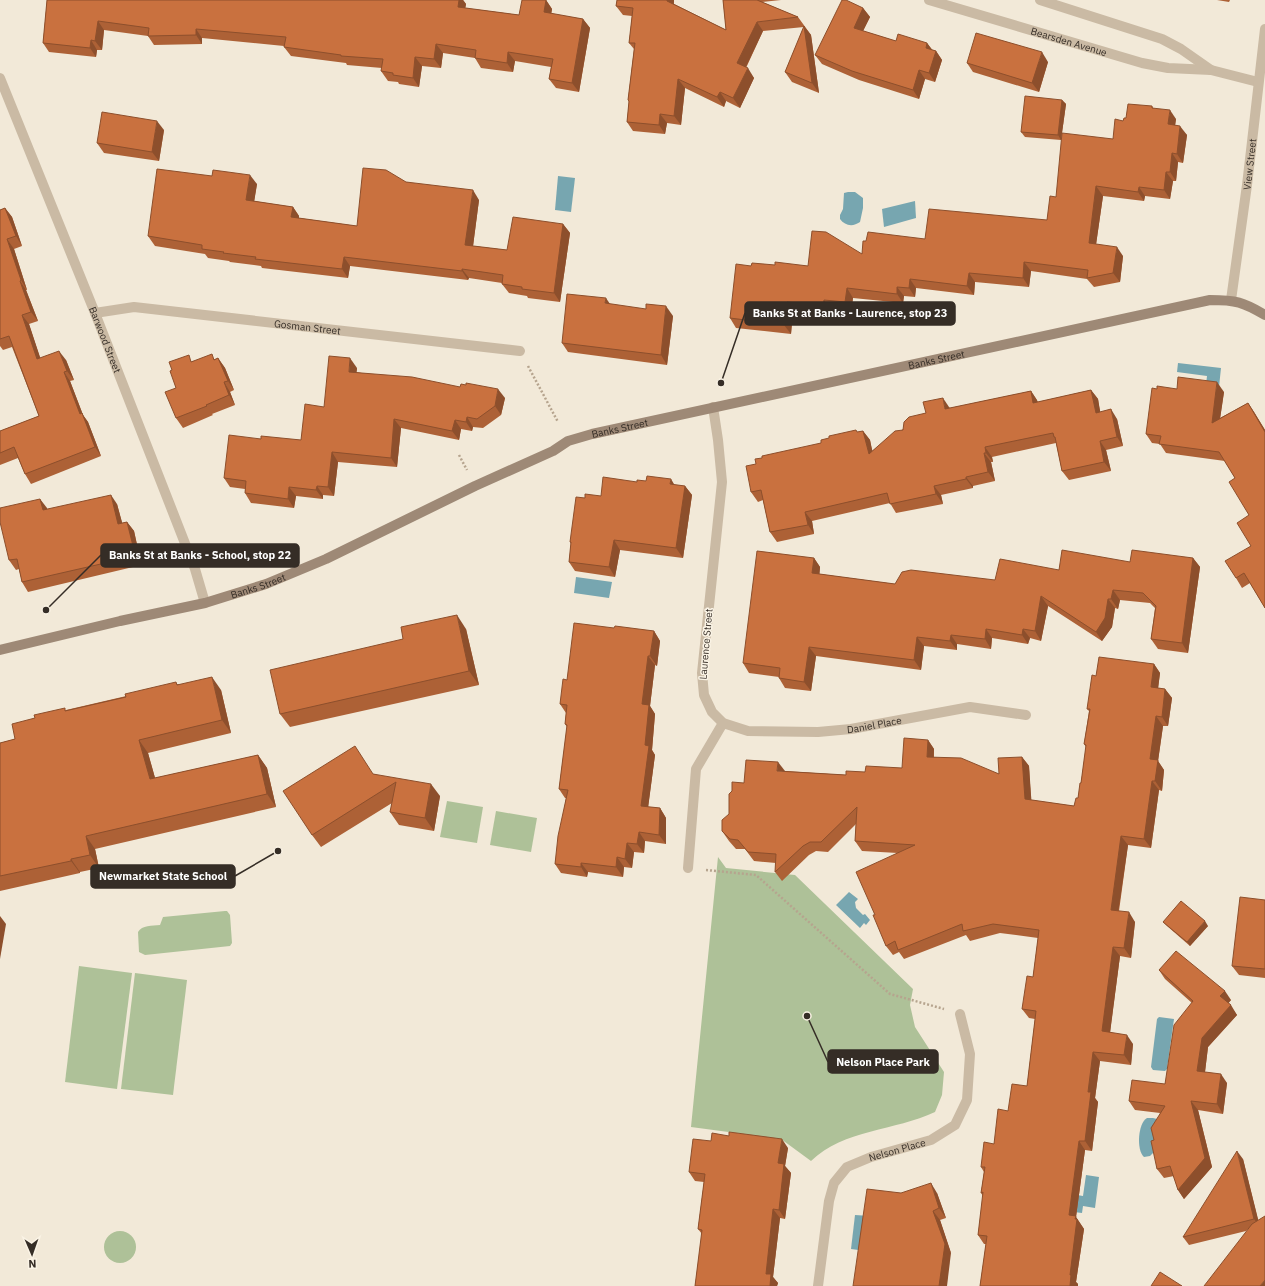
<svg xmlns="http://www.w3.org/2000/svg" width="1265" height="1286" font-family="'IBM Plex Sans',sans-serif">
  <rect width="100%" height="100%" fill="#f2e9d8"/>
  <!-- green -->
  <g fill="#aec198">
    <polygon points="447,801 483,807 477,843 440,837"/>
    <polygon points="496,811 537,818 531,852 490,845"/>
    <path d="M718,857L726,868L795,875L913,989L910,1005L915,1027L944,1072L942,1095L935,1112C895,1131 844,1129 811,1161L781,1139L691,1127Z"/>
    <path d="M225,911H227L230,915L232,943L230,946L145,955L139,952L138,932C142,925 152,926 160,925L163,917Z"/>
    <polygon points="79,966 132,973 117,1089 65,1082"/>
    <polygon points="135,973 187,980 173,1095 121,1089"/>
    <circle cx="120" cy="1247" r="16"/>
  </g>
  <!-- water -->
  <g fill="#77a6b0">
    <polygon points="558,176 575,178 571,212 555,210"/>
    <path d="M848,192H855L863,198V208L860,222C853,227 845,226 840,219V215L843,209L844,193Z"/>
    <polygon points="915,201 916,218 884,227 882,209"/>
    <polygon points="1178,363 1221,368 1219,387 1206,385 1207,376 1177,372"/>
    <polygon points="576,577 612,582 609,598 574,593"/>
    <polygon points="849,892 858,899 855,902 856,908 863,915 865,914 870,920 866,925 864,923 860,928 836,905"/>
    <polygon points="1159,1017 1174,1019 1167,1069 1165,1071 1153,1070 1151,1067 1157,1019"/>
    <path d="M1147,1118H1153L1157,1119L1154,1152L1150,1156L1144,1157C1136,1150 1138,1123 1147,1118Z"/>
    <polygon points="1086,1175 1099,1177 1095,1208 1083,1206 1082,1213 1074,1212 1077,1195 1083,1196"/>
    <polygon points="855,1215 870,1216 866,1251 851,1249"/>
  </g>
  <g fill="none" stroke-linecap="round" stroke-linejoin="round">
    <!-- path -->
    <g stroke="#b6a48e" stroke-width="2.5" stroke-dasharray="2 2" stroke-linecap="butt">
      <polyline points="528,366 558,422"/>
      <polyline points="459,455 467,470"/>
      <polyline points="706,870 756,875 890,994 944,1009"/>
    </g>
    <!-- minor -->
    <g stroke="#cabaa4" stroke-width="10">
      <path id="s1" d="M929,0L1142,63L1168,68L1211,70L1258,82"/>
      <polyline points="1040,0 1162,39 1181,49 1211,70"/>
      <path id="s2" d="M0,78L95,313L195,569L205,603"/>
      <path id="s3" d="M1231,300L1247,185L1265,29"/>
      <path id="s4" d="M95,313L134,307L520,351"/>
      <path id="s5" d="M713,407L718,440L722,482L702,673L704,695L712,712L723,723L748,731L818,732L851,729L970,707L1026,715"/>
      <polyline points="688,868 696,769 723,723"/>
      <path id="s6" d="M818,1286L829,1201L834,1183L847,1167L871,1157L931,1140L955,1125L967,1100L970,1054L960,1014"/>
    </g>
    <!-- secondary -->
    <path stroke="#9e8976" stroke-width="10" id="s7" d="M0,650L120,621L205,603L266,584L326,559L475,486L553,451L568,441L592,434L1210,300C1236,300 1243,302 1265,315"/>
  </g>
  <!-- wall -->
  <g fill="#ad6136">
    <polygon points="47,0 463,0 466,4 465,8 519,15 546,0 552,9 551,14 583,19 590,28 579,92 556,88 549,79 551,67 515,61 513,72 481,68 475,58 443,53 441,68 422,66 419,87 399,84 398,82 388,81 381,71 382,68 347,65 346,63 291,56 284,47 284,46 202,38 202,44 154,45 148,36 104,30 102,50 97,50 96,57 49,52 43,43"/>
    <polygon points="617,0 674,0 674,4 726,30 723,0 781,0 762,2 798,17 811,35 819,93 792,82 785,72 804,27 763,31 746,68 754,78 740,108 726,101 724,107 685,88 681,125 667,123 665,134 633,131 627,122 629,102 628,100 634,49 629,43 632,16 623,15 616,6"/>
    <polygon points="1217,0 1230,0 1229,2"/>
    <polygon points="863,8 870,17 863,31 896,41 927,43 932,50 936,51 942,60 935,82 925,79 919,99 859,80 822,64 815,55"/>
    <polygon points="1048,62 1039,92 973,72 967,63"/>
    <polygon points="1062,100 1066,104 1061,140 1025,137 1021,132"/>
    <polygon points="1152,106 1153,108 1176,119 1175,125 1187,135 1183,163 1178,162 1176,181 1173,181 1170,199 1145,196 1144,201 1103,196 1096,244 1123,256 1120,282 1094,287 1087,279 1031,271 1029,287 975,282 974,295 916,288 915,297 904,296 903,303 853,298 851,311 830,309 830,315 793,311 791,334 736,328 730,318 751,266 775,265 808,266 862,254 866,241 925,239 1047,220 1056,197 1113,139 1123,121 1126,118"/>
    <polygon points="164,130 159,161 104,153 97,143"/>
    <polygon points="212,176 257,184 254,201 293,207 299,216 299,218 357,226 406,182 479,200 473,246 507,250 563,224 570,233 560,302 528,298 527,296 509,293 502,284 502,283 469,278 468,280 350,266 348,278 262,268 261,266 230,262 229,261 208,258 205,254 155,246 148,236"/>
    <polygon points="5,208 12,217 22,246 14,249 27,290 26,290 38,321 29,324 40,358 66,360 74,380 70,381 83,415 88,422 101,456 31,484 25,474 18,458 0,465 0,431 39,416 12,347 3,350 0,346 0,210"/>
    <polygon points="610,304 673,316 667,365 568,352 562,343"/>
    <polygon points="218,358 225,368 234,390 230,392 235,405 212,414 213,415 183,428 176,418 176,388 172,370 193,361 215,359"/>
    <polygon points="357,368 356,372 505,398 501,415 483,428 473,427 472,431 461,429 459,440 401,428 397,467 338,462 334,496 323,495 323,499 296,496 294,508 251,503 245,493 245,489 230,487 224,478 261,439 301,440 324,407"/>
    <polygon points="1157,389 1177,389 1224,392 1220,418 1248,403 1254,412 1265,430 1265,608 1250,583 1242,588 1236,578 1251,546 1249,515 1235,478 1225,461 1166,453 1160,444 1152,443 1146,434"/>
    <polygon points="1091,390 1098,399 1100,412 1117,419 1123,446 1106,450 1111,471 1069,480 1062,471 1056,443 992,457 993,462 991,462 995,481 973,486 973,488 941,495 943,504 896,513 890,503 812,521 814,534 777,542 770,532 763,500 758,502 751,492 756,464 821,443 863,431 870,440 872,451 926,413 949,407 950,408 1031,391 1038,402"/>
    <polygon points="637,482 685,486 692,495 683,558 620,550 615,577 575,571 569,562 571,544 570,542 585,498 601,496"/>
    <polygon points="40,499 47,510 117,504 122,523 127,522 134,531 141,563 132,565 133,567 28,592 22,582 19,569 16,570 9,560"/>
    <polygon points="814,558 820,567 819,574 895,584 995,580 1059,570 1130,562 1193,558 1200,567 1188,653 1158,649 1151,639 1155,608 1150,603 1120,600 1118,609 1115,608 1112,627 1102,641 1048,606 1041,641 1030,638 1028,644 992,638 991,649 957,644 957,650 924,646 921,670 816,656 811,691 785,688 779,678 779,677 749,673 743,663"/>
    <polygon points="614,628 654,631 660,641 657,666 655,665 650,706 655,714 652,750 655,755 648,807 660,808 666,818 666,844 645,841 644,853 634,852 632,868 624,867 623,877 588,872 587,877 561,873 555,864 566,798 565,798 559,789 567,727 565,724 566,713 560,704 567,680"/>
    <polygon points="466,629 479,685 290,727 280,714 403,639"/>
    <polygon points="1154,664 1160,673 1158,688 1165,689 1172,698 1168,726 1163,726 1158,761 1164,770 1162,791 1159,790 1151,848 1128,845 1119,911 1135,922 1131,958 1120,956 1110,1032 1133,1044 1131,1065 1100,1061 1095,1098 1098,1102 1092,1151 1085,1150 1076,1217 1084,1229 1076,1282 1078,1284 1078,1286 980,1286 986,1244 984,1244 978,1235 983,1196 981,1193 984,1172 981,1167 994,1144 1008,1111 1027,1086 1035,1019 1029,1018 1022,1009 1033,977 1038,938 1000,933 970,941 966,935 904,959 899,952 893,955 886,946 875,915 898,853 862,851 855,841 856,824 828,852 816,851 809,855 782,881 775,872 776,863 754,861 745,849 736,849 729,841 722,831 729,814 744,783 785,771 846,775 902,768 928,740 934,749 934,757 999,774 1022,757 1029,766 1031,800 1074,806 1078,798 1081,783 1086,747 1084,744 1089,711 1087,709 1096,676"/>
    <polygon points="178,684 221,690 231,733 148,753 155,778 258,755 267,768 276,807 95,849 99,868 80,872 80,873 0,891 0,743 15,739 66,710"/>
    <polygon points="374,774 440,796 434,831 399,825 390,812 392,803 321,847 312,835"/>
    <polygon points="1265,900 1265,978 1239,975 1232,966"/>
    <polygon points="1163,922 1208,926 1190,946 1167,926"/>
    <polygon points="1159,970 1231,1000 1228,1003 1237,1015 1208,1047 1205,1072 1227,1083 1223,1114 1198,1110 1212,1167 1184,1199 1178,1190 1174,1176 1164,1178 1157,1169 1154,1140 1160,1113 1135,1110 1129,1101 1165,1084 1192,1003 1165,979"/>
    <polygon points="711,1141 788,1148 785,1166 791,1173 785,1219 780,1218 773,1277 778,1283 777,1286 695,1286 702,1234 698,1229 704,1182 695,1181 689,1172"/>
    <polygon points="1243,1159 1258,1220 1246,1231 1189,1245 1183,1237"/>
    <polygon points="901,1193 937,1193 946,1218 940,1220 951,1253"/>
  </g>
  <!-- shaded-wall -->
  <g fill="#8d4f2c">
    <polygon points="459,0 463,0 466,4 464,16 458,7"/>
    <polygon points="546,0 552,9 550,21 544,12"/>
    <polygon points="667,0 674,0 673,10 667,1"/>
    <polygon points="863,8 870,17 860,37 854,28"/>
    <polygon points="583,19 590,28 579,92 572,83"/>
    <polygon points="98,21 104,30 102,50 95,41"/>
    <polygon points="757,22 763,31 743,73 737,63"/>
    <polygon points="804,26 811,35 819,93 812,83"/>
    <polygon points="196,29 202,38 202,44 196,35"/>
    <polygon points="91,40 97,50 96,57 90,48"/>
    <polygon points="927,43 934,52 926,48"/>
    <polygon points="436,44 443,53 441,68 434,59"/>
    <polygon points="936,51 942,60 935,82 929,73"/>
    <polygon points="508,52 515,61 513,72 507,63"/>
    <polygon points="1042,52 1048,62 1039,92 1032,83"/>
    <polygon points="415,57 422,66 419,87 413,78"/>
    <polygon points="748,68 754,78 740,108 733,98"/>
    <polygon points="919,70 925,79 919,99 913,90"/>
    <polygon points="678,79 685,88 681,125 674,116"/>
    <polygon points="720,92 726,101 724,107 717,97"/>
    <polygon points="1062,100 1066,104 1061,140 1058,135"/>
    <polygon points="1170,110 1176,119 1174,133 1168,124"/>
    <polygon points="660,114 667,123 665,134 659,125"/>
    <polygon points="157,121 164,130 159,161 152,152"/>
    <polygon points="1180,126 1187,135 1183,163 1177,154"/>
    <polygon points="1172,153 1178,162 1176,181 1170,172"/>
    <polygon points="1166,172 1173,181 1170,199 1164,190"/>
    <polygon points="250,175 257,184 253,209 246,200"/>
    <polygon points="1096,186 1103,196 1095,252 1089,243"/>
    <polygon points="1139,187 1145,196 1144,201 1138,192"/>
    <polygon points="473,190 479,200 472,254 465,245"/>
    <polygon points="293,207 299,216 298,227 291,217"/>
    <polygon points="5,208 12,217 22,246 16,236"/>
    <polygon points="563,224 570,233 560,302 554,293"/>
    <polygon points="7,239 14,249 27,290 21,280"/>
    <polygon points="1117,247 1123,256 1120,282 1113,273"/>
    <polygon points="344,257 350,266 348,278 342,269"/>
    <polygon points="1024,262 1031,271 1029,287 1023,278"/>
    <polygon points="462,269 469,278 468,280 462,271"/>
    <polygon points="969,273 975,282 974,295 967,286"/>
    <polygon points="910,279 916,288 915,297 909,288"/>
    <polygon points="20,281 26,290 38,321 31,312"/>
    <polygon points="897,287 904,296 903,303 897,294"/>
    <polygon points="847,288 853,298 851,311 845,302"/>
    <polygon points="606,298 612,307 605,303"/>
    <polygon points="824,300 830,309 830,315 823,306"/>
    <polygon points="787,302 793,311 791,334 784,325"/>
    <polygon points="666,306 673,316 667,365 661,355"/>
    <polygon points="22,315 29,324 44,369 37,359"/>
    <polygon points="59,351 66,360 74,380 67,371"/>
    <polygon points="218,358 225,368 234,390 228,381"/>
    <polygon points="350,358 357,368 356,381 349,372"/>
    <polygon points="64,372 70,381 83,415 88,422 101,456 95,447 80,414"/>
    <polygon points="224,382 230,392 235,405 229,395"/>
    <polygon points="1217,382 1224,392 1218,433 1212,423"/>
    <polygon points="498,389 505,398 501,415 495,406"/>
    <polygon points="1091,390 1098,399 1102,422 1096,413"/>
    <polygon points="1031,391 1037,400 1040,412 1033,403"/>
    <polygon points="943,398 949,407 952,419 945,409"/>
    <polygon points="1248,403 1254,412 1265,430 1265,432"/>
    <polygon points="1111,409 1117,419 1123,446 1117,437"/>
    <polygon points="467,417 473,427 472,431 466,422"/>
    <polygon points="394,419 401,428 397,467 391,458"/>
    <polygon points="455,420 461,429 459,440 452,431"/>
    <polygon points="863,431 870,440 875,463 869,454"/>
    <polygon points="1100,441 1106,450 1111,471 1104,462"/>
    <polygon points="985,447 992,457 993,462 986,453"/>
    <polygon points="332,452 338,462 334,496 328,487"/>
    <polygon points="984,453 991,462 995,481 988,472"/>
    <polygon points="966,477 973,486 973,488 966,479"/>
    <polygon points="671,479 677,489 670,484"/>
    <polygon points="317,486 323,495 323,499 316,490"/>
    <polygon points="685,486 692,495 683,558 676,548"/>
    <polygon points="934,486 941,495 943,504 936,494"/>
    <polygon points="289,487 296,496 294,508 288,499"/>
    <polygon points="111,495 117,504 125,533 118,524"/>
    <polygon points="40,499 47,508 50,520 43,510"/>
    <polygon points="805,512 812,521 814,534 808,525"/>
    <polygon points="127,522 134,531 141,563 135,554"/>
    <polygon points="614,540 620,550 615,577 609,567"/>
    <polygon points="126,556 132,565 133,567 127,558"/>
    <polygon points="814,558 820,567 819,583 812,573"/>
    <polygon points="1193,558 1200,567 1188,653 1182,643"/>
    <polygon points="1113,590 1120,600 1118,609 1111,599"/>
    <polygon points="1041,596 1048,606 1041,641 1035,631"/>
    <polygon points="1108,599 1115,608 1112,627 1102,641 1096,632"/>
    <polygon points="457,615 466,629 479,685 469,671"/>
    <polygon points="986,629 992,638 991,649 985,639"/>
    <polygon points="1023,629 1030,638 1028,644 1022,635"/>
    <polygon points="654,631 660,641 657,666 650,656"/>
    <polygon points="951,635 957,644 957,650 950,641"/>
    <polygon points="917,637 924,646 921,670 914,660"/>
    <polygon points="809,647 816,656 811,691 804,682"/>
    <polygon points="648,656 655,665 650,706 655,714 652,750 655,755 647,816 641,806 645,745 642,704"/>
    <polygon points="1154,664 1160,673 1157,697 1151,687"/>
    <polygon points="212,677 221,690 231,733 222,720"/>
    <polygon points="1165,689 1172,698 1168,726 1162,717"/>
    <polygon points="1156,716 1163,726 1158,761 1164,770 1162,791 1155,781 1150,759"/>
    <polygon points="139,740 148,753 159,792 150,779"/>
    <polygon points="928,740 934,749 933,766 927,757"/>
    <polygon points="258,755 267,768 276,807 267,794"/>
    <polygon points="1022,757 1029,766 1032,809 1025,799"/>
    <polygon points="778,762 785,771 777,771"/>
    <polygon points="1152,781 1159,790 1151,848 1144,839"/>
    <polygon points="431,784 440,796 434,831 425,818"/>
    <polygon points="660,808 666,818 666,844 659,835"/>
    <polygon points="639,832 645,841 644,853 637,844"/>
    <polygon points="86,836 95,849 99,868 90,855"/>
    <polygon points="1121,836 1128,845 1117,920 1111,910"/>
    <polygon points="627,843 634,852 632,868 625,859"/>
    <polygon points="617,857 624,867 623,877 616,867"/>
    <polygon points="71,859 80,872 80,873 71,861"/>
    <polygon points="581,863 588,872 587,877 581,867"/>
    <polygon points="1129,912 1135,922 1131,958 1124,948"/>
    <polygon points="0,916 6,924 0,959"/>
    <polygon points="1205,921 1208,926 1190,946 1187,942"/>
    <polygon points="1113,947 1120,956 1109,1041 1102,1031"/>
    <polygon points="1225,991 1231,1000 1227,1005 1220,996"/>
    <polygon points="1231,1005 1237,1015 1208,1047 1204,1080 1197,1071 1202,1038"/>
    <polygon points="1127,1035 1133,1044 1131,1065 1124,1055"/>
    <polygon points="1093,1052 1100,1061 1095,1098 1098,1102 1092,1151 1085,1141 1088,1092"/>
    <polygon points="1221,1074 1227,1083 1223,1114 1217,1104"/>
    <polygon points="1191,1101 1198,1110 1212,1167 1184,1199 1178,1190"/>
    <polygon points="782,1139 788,1148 785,1166 791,1173 785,1219 779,1210 778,1163"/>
    <polygon points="1079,1141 1085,1150 1076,1217 1084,1229 1076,1282 1078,1284 1078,1286 1070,1286 1069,1215"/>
    <polygon points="1237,1151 1243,1159 1260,1227 1254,1219"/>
    <polygon points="931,1183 937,1193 946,1218 939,1208"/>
    <polygon points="773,1209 780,1218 773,1277 778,1283 777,1286 770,1286 766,1274"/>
    <polygon points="933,1211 940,1220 951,1253 947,1286 939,1286"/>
    <polygon points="1265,1280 1265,1286 1260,1286"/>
  </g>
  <!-- building -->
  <g fill="#c9713f" stroke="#8d4f2c">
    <polygon points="47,0 459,0 458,7 519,15 522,0 546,0 544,12 583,19 572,83 549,79 553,59 508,52 507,63 475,58 476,50 436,44 434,59 415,57 413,78 393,75 393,73 381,71 383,59 341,56 341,55 284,47 286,37 196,29 196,35 148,36 149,28 98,21 95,41 91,40 90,48 43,43"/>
    <polygon points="617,0 667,0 667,1 726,30 723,0 757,0 798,17 757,22 737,63 748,68 733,98 720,92 717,97 678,79 674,116 660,114 659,125 627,122 629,101 628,100 635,43 629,43 633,8 616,6"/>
    <polygon points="842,0 846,0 863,8 854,28 896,41 898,34 927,43 926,48 936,51 929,73 919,70 913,90 852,71 815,55"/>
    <polygon points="804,26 812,83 785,72"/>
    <polygon points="976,33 1042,52 1032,83 967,63"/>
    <polygon points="1025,96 1062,100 1058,135 1021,132"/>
    <polygon points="1128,104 1152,106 1152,108 1170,110 1168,124 1180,126 1177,154 1172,153 1170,172 1166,172 1164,190 1139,187 1138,192 1096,186 1089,243 1117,247 1113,273 1087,278 1088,270 1024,262 1023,278 969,273 967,286 910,279 909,288 897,287 897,294 847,288 845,302 824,300 823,306 787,302 784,325 730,318 736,264 751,266 752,263 775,265 775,262 808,266 812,231 826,232 862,254 863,241 866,241 868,232 925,239 929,209 1047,220 1050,196 1056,197 1062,133 1113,139 1115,119 1123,121 1124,118 1126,118"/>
    <polygon points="102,112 157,121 152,152 97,143"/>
    <polygon points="363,168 386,170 406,182 473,190 465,245 507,250 513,217 563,224 554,293 522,289 522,287 502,284 503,275 462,269 462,271 344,257 342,269 255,259 256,257 223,253 224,252 202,249 202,245 148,236 157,169 212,176 213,170 250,175 246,200 293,207 291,217 357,226"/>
    <polygon points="5,208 16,236 7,239 21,280 20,281 31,312 22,315 37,359 59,351 67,371 64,372 80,414 82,413 95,447 25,474 14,447 0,453 0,431 39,416 9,336 0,339 0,210"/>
    <polygon points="567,294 606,298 605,303 646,309 646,304 666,306 661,355 562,343"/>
    <polygon points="212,354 214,360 218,358 228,381 224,382 229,395 206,405 207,406 176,418 165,392 176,388 170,371 172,370 169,362 189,355 191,362"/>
    <polygon points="329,356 350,358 349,372 412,377 460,387 461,384 466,385 466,383 498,389 495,406 477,419 467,417 466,422 455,420 452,431 394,419 391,458 332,452 328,487 317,486 316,490 289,487 288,499 245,493 246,481 224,478 229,435 261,439 261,436 301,440 305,404 324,407"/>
    <polygon points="1178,377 1217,382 1212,423 1248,403 1265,432 1265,608 1244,573 1236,578 1225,561 1251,546 1237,523 1249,515 1229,482 1235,478 1219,452 1159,444 1161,436 1146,434 1152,388 1157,389 1157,386 1177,389"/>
    <polygon points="1091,390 1096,413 1111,409 1117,437 1100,441 1104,462 1062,471 1055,437 1054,437 1053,433 985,447 986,453 984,453 988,472 966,477 966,479 934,486 936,494 890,504 887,493 805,512 808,525 770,532 761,490 751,492 746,466 756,464 755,459 762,458 762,456 821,443 821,440 829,438 829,436 856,430 857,432 863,431 869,454 895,431 903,430 904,422 909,417 926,413 923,402 943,398 945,409 1031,391 1033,403"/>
    <polygon points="647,476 671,479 670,484 685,486 676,548 614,540 609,567 569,562 571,542 570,542 576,497 585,498 585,494 601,496 603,477 637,482 637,480 646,481"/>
    <polygon points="111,495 118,524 127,522 135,554 126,556 127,558 22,582 17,559 9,560 0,522 0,508 40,499 43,510"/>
    <polygon points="1062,550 1130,562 1132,550 1193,558 1182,643 1151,639 1156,606 1143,593 1113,590 1111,599 1108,599 1105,618 1096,632 1041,596 1035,631 1023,629 1022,635 986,629 985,639 951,635 950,641 917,637 914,660 809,647 804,682 779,678 780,668 743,663 757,551 814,558 812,573 895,584 902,572 911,570 995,580 1000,559 1059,570"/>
    <polygon points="457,615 469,671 280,714 270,670 403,639 401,627"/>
    <polygon points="574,623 614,628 615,626 654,631 650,656 648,656 642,704 649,705 645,745 649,746 641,806 660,808 659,835 639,832 637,844 627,843 625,859 617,857 616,867 581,863 581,867 555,864 558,836 568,790 559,789 567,725 565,724 567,705 560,704 563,679 567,680"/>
    <polygon points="1099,657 1154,664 1151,687 1165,689 1162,717 1156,716 1150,759 1158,760 1155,781 1152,781 1144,839 1121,836 1111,910 1129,912 1124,948 1113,947 1102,1031 1127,1035 1124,1055 1093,1052 1088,1092 1091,1092 1085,1141 1079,1141 1069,1215 1076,1216 1075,1219 1077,1219 1070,1275 1071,1275 1070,1286 980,1286 987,1236 978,1235 983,1192 981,1193 985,1167 981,1167 984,1142 994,1144 998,1109 1008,1111 1012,1084 1027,1086 1036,1011 1022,1009 1027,976 1033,977 1039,930 993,924 963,931 962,924 898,950 895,941 886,946 873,915 875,915 856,872 915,845 855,841 857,807 821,842 810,842 803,846 775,872 776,854 748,852 738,840 730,839 722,831 722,820 729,814 729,794 732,791 732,782 744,783 746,760 778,762 777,771 846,775 846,771 865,772 866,766 902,768 904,738 928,740 927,757 961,758 999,774 998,758 1022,757 1025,799 1074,806 1076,798 1078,798 1080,783 1081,783 1086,745 1084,744 1090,709 1087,709 1092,675 1096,676"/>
    <polygon points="212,677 222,720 139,740 150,779 258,755 267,794 86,836 90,855 71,859 71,861 0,876 0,743 15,739 12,724 35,718 34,715 65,708 65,711 126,697 125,694 176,682 177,685"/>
    <polygon points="355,746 373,774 431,784 425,818 390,812 396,782 312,835 283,791"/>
    <polygon points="1240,897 1265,900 1265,969 1232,966"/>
    <polygon points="1181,901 1205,921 1187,942 1163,922"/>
    <polygon points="1176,951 1225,991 1220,996 1231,1005 1202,1038 1197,1071 1221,1074 1217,1104 1191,1101 1205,1158 1178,1190 1170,1166 1157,1169 1151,1141 1154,1140 1151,1128 1165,1106 1129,1101 1132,1080 1165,1084 1174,1025 1193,1001 1159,970"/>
    <polygon points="729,1132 782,1139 778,1163 784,1164 779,1210 773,1209 766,1274 771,1274 770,1286 695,1286 702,1230 698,1229 705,1174 689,1172 693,1139 711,1141 712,1133 729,1136"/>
    <polygon points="1237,1151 1254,1219 1183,1237"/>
    <polygon points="931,1183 939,1208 933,1211 945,1244 939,1286 853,1286 867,1189 901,1193"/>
    <polygon points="1265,1216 1265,1280 1260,1286 1204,1286 1252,1224"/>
    <polygon points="1160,1272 1182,1286 1151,1286"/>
  </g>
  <g text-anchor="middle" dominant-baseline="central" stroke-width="3" stroke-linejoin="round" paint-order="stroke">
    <!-- street labels -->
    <g font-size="10" fill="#352d26" stroke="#faf3e5">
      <text stroke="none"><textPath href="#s1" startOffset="146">Bearsden Avenue</textPath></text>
      <text stroke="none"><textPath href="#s3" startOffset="137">View Street</textPath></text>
      <text stroke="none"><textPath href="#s4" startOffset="214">Gosman Street</textPath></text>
      <text stroke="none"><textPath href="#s2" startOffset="282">Barwood Street</textPath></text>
      <text stroke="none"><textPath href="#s7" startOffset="986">Banks Street</textPath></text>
      <text stroke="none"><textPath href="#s7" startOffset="662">Banks Street</textPath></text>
      <text stroke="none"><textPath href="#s7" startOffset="266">Banks Street</textPath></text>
      <text transform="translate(706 644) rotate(-85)">Laurence Street</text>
      <text stroke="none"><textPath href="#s5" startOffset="477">Daniel Place</textPath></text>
      <text stroke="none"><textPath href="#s6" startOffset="178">Nelson Place</textPath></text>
    </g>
  </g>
  <!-- callouts -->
  <path fill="none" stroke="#352d26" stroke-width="1.5" d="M721 383L745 313M46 610L101 555M278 851L235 876M807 1016L828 1062"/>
  <g fill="#352d26" stroke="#faf3e5" stroke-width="1.5">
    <circle cx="721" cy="383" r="4"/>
    <circle cx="46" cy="610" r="4"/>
    <circle cx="278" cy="851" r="4"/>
    <circle cx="807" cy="1016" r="4"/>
  </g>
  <g fill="#352d26" stroke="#352d26" stroke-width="1.5">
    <rect x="745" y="302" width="210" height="23" rx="4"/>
    <rect x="101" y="544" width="198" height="23" rx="4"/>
    <rect x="91" y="865" width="144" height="23" rx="4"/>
    <rect x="828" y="1050" width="110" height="23" rx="4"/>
  </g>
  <g font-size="11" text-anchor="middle" font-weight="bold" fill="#fff">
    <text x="850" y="317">Banks St at Banks - Laurence, stop 23</text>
    <text x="200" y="559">Banks St at Banks - School, stop 22</text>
    <text x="163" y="880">Newmarket State School</text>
    <text x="883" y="1066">Nelson Place Park</text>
  </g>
  <!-- north arrow -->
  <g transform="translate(32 1254) rotate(178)" stroke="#faf3e5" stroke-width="3" paint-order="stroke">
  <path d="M0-3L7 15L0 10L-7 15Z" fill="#352d26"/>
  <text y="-6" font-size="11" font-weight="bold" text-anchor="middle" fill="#352d26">N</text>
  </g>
</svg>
